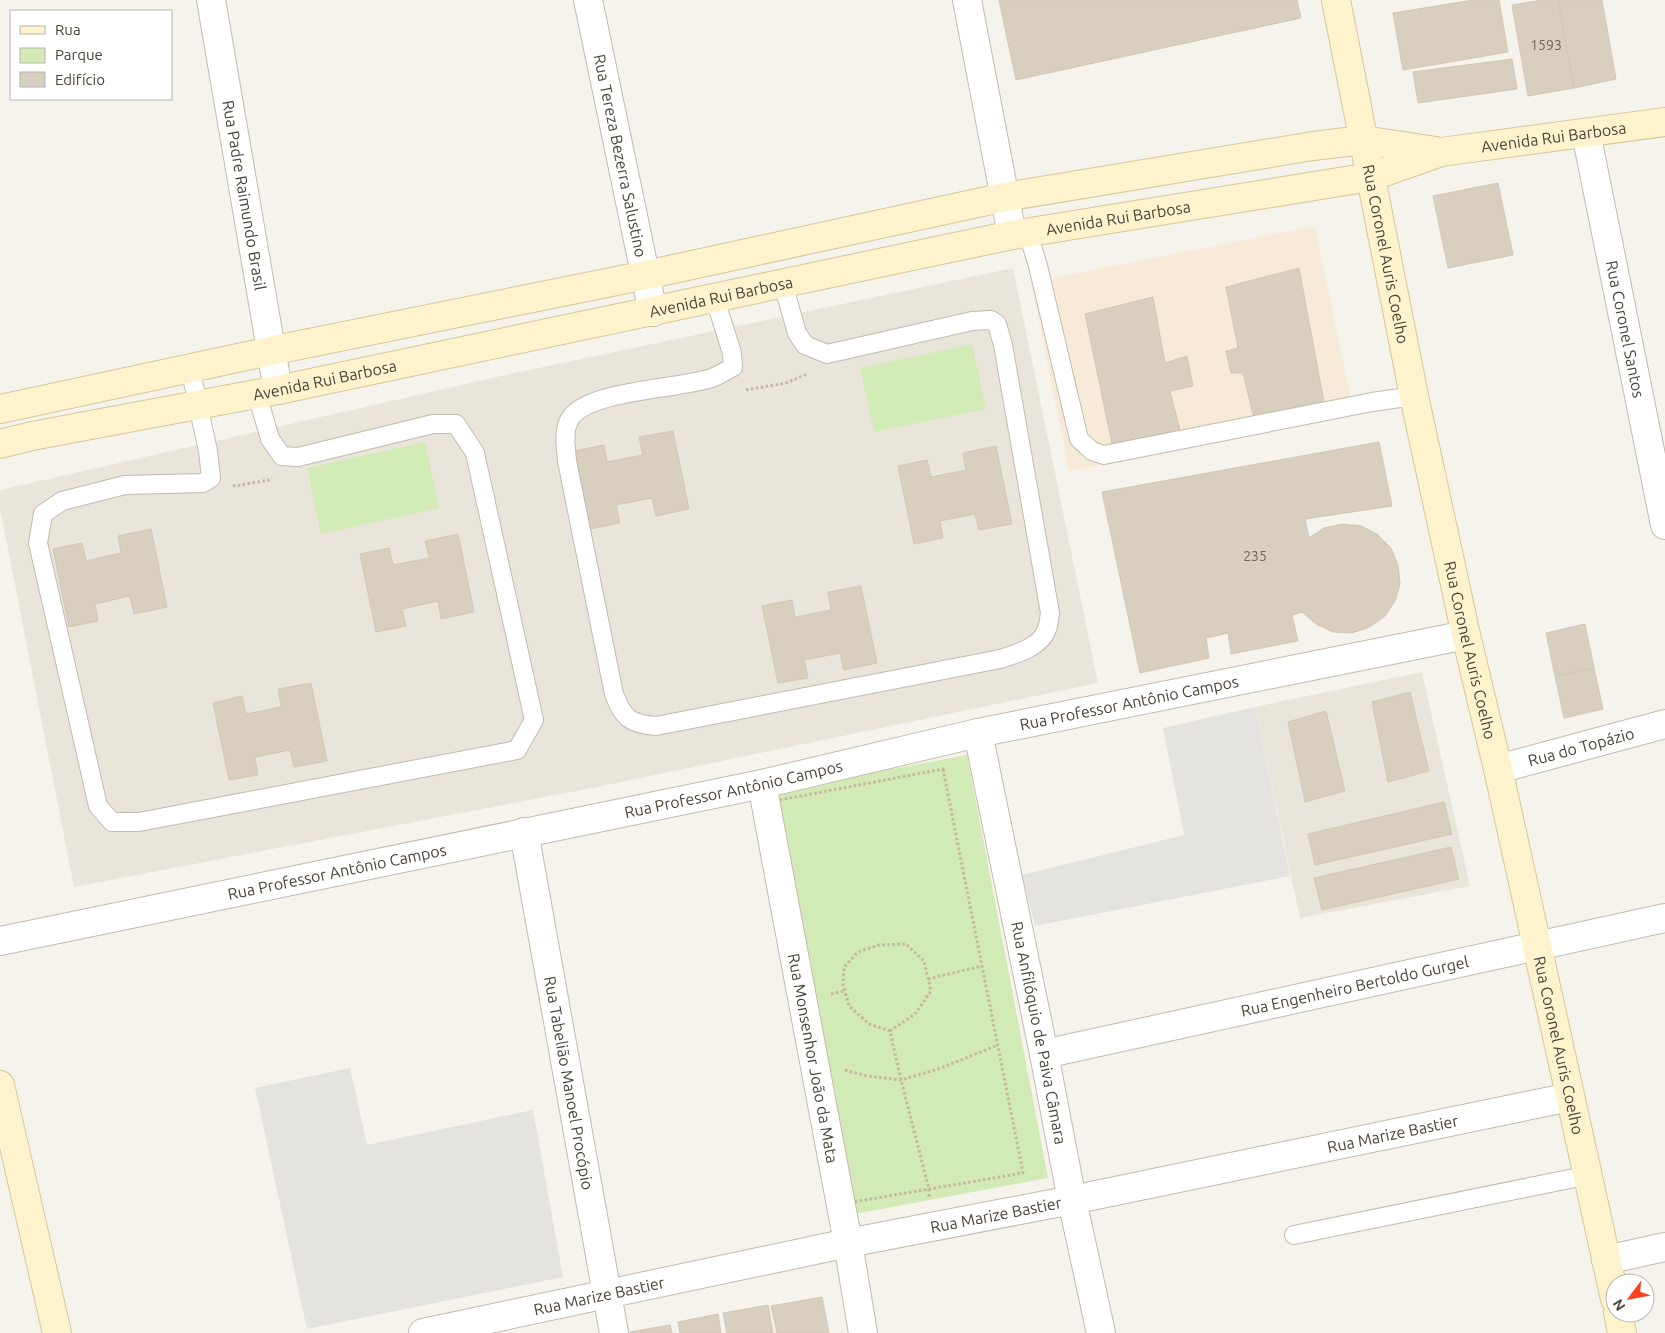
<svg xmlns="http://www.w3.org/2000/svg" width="1665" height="1333" font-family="Ubuntu,sans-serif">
  <rect width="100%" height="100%" fill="#f6f3ec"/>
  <!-- residential -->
  <g fill="#eae5da">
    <polygon points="1013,268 1098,683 592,788 74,887 0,508 0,490 501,376"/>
    <polygon points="1422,672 1470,886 1300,918 1255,707"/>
  </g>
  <!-- commercial -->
  <polygon fill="#f7ead8" points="1315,226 1354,414 1069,471 1031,282"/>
  <!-- green -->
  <g fill="#d2eab5">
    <polygon points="972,344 986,409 874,432 860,368"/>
    <polygon points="425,442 439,508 321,534 307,468"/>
    <polygon points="967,755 1048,1178 855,1214 775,791"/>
  </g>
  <!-- parking -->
  <g fill="#e5e3e0">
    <polygon points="1255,707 1290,876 1035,926 1022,875 1184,835 1163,728"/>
    <polygon points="350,1068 367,1145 533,1110 563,1277 307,1329 255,1088"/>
  </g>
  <!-- building -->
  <g fill="#d8cfc1" stroke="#d3c7b4">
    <polygon points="999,0 1297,0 1301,18 1016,80"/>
    <polygon points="1473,0 1499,0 1508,52 1403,70 1393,13"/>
    <polygon points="1542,0 1558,0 1574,88 1528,96 1512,5"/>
    <polygon points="1558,0 1602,0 1616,79 1574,88"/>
    <polygon points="1512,59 1517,89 1418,103 1413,72"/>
    <polygon points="1498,183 1513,255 1448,268 1433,196"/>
    <polygon points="1299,268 1324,402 1254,419 1243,373 1231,373 1226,351 1238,348 1226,287"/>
    <polygon points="1153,297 1165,363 1187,356 1193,386 1170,391 1180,430 1112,444 1085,314"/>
    <polygon points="673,431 689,509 656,516 652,498 616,505 620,523 590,529 574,451 604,445 607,462 643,455 639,437"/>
    <polygon points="1379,442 1392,506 1305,519 1309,538 1324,528 1342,524 1361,526 1377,534 1391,548 1398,565 1400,584 1395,601 1385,616 1370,627 1352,633 1333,632 1316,624 1302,612 1292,615 1298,641 1231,654 1228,633 1206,638 1209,658 1140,673 1102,492"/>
    <polygon points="996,446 1012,524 979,530 975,514 940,521 943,538 914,544 898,466 927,460 931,477 966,470 963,453"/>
    <polygon points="151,529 167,607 134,614 130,596 95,604 98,621 69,627 53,549 82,543 86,561 121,553 118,536"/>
    <polygon points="458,534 474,612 441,619 438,601 402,609 406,626 376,632 360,554 389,548 393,565 429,558 425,541"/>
    <polygon points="861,586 877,663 844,670 840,653 804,660 808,678 778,683 762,606 792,600 795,617 831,610 828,592"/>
    <polygon points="1585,624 1594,668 1555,676 1546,633"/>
    <polygon points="1594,668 1603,709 1564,718 1555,676"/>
    <polygon points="311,683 327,761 294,767 290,750 255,757 258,775 229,780 213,703 242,696 246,714 281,707 278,689"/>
    <polygon points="1410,692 1429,771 1388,782 1372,702"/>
    <polygon points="1326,711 1345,791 1305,802 1288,722"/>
    <polygon points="1444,802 1452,834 1315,865 1308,834"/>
    <polygon points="1451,847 1459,879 1322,910 1314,878"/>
    <polygon points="822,1297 829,1333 777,1333 771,1306"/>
    <polygon points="768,1305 773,1333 727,1333 723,1313"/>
    <polygon points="718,1314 721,1333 680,1333 678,1322"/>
    <polygon points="670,1325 672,1333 630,1333 630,1332"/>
  </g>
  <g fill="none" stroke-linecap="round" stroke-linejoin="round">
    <defs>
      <g id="lane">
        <polyline points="1028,233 1038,266 1079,439 1092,451 1104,455 1372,402 1414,396"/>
        <path d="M715,299L732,353L733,367C726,371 719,375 712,378C679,389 593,390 572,416C562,428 566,446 567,461L614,694C623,718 630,724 656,726L1000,659C1016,654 1041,647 1047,629C1049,624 1049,618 1050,613L1003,345L997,324L991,320L972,321L827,354L805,345L797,333L783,284"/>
        <polyline points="190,368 208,451 211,478 203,483 125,485 62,501 43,514 38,543 98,806 112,822 139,822 517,750 534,720 475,453 456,424 433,424 298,457 282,456 270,439 257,394"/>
        <polyline points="1294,1235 1589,1175"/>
      </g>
      <g id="street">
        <path id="s1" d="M211,0L278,390"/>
        <path id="s2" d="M588,0L653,312"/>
        <polyline points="967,0 1012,235"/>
        <path id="s3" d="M1586,133L1665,525"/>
        <path id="s4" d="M978,733L1044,1054L1072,1200L1101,1333"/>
        <path id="s5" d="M1498,769L1665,724"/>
        <path id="s6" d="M762,784L848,1243L863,1333"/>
        <path id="s7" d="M524,832L614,1333"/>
        <path id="s8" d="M0,941L762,784L978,733L1466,635"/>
        <path id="s9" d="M1044,1054L1665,918"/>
        <polyline points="1606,1260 1665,1247"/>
        <path id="s10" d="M423,1333L848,1243L1072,1200L1570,1097"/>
      </g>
      <g id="secondary">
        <path id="s11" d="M1336,0L1414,396L1466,635L1498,769L1615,1299"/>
        <polyline points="0,409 270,351 646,275 1005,197 1313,146 1363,140 1436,151"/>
        <path id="s12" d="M0,444L32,436L278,390L1012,235L1370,177L1441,152L1665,122"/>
        <polyline points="0,1085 57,1333"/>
        <polyline points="1618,1313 1622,1333"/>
      </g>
    </defs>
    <!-- lane casing -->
    <use href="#lane" stroke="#c2bbae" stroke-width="20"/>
    <!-- street casing -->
    <use href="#street" stroke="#c2bbae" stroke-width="30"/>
    <!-- secondary casing -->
    <use href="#secondary" stroke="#d6c79b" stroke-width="30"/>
    <!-- path -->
    <g stroke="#c4b79f" stroke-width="3" stroke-dasharray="2.5 2.5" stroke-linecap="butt">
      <polyline points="746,390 786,383 807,374"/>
      <polyline points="233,485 235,486 269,480 272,478"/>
      <polygon points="943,769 1023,1173 847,1203 769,802"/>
      <polyline points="928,979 982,966"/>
      <polyline points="831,994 845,991"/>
      <polyline points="890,1031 915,1014 931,991 924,961 906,944 879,945 858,952 844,967 843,984 849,1006 869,1024 890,1031 901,1080 929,1189 929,1198"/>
      <polyline points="845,1070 867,1076 901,1080 938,1069 998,1045"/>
    </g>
    <!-- lane -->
    <use href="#lane" stroke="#fff" stroke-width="18"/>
    <!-- street -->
    <use href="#street" stroke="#fff" stroke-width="28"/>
    <!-- secondary -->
    <use href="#secondary" stroke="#fff3cd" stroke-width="28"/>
  </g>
  <g text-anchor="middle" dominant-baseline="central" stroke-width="4" stroke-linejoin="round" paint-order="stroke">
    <!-- number labels -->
    <g font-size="14" fill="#6e675b">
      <text x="1546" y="45">1593</text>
      <text x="1255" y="556">235</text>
    </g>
    <!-- street labels -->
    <g font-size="16" fill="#4b4439" stroke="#fff">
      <text stroke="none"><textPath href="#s12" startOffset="1585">Avenida Rui Barbosa</textPath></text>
      <text stroke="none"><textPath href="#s2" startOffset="159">Rua Tereza Bezerra Salustino</textPath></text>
      <text stroke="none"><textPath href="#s1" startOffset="198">Rua Padre Raimundo Brasil</textPath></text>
      <text stroke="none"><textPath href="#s12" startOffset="1141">Avenida Rui Barbosa</textPath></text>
      <text stroke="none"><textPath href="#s11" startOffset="259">Rua Coronel Auris Coelho</textPath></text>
      <text stroke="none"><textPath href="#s12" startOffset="736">Avenida Rui Barbosa</textPath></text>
      <text stroke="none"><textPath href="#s3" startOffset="200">Rua Coronel Santos</textPath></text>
      <text stroke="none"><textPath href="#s12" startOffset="331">Avenida Rui Barbosa</textPath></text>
      <text stroke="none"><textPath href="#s11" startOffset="664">Rua Coronel Auris Coelho</textPath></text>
      <text stroke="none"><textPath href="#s8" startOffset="1154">Rua Professor Antônio Campos</textPath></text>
      <text stroke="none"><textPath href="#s5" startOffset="86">Rua do Topázio</textPath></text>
      <text stroke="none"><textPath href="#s8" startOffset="749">Rua Professor Antônio Campos</textPath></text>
      <text stroke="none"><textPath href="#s8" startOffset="344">Rua Professor Antônio Campos</textPath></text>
      <text stroke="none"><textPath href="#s9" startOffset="318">Rua Engenheiro Bertoldo Gurgel</textPath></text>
      <text stroke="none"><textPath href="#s4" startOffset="306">Rua Anfilóquio de Paiva Câmara</textPath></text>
      <text stroke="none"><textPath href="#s11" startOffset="1069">Rua Coronel Auris Coelho</textPath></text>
      <text stroke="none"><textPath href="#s6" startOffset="279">Rua Monsenhor João da Mata</textPath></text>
      <text stroke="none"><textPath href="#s7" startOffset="255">Rua Tabelião Manoel Procópio</textPath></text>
      <text stroke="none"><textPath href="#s10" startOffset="990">Rua Marize Bastier</textPath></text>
      <text stroke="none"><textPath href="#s10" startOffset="585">Rua Marize Bastier</textPath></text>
      <text stroke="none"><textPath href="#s10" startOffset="180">Rua Marize Bastier</textPath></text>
    </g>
  </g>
  <!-- legend -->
  <rect x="10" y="10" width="162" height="90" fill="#ffffff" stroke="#b7b4b0"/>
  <rect x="20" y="26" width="25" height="8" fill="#fff3cd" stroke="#b7b4b0"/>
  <text x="55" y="35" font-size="15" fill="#4b4439">Rua</text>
  <rect x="20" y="48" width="25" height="15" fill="#d2eab5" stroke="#b7b4b0"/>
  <text x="55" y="60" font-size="15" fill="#4b4439">Parque</text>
  <rect x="20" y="72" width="25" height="15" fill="#d8cfc1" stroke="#b7b4b0"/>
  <text x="55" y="85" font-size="15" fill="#4b4439">Edifício</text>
  <!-- north arrow -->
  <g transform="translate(1630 1298) rotate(238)"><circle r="24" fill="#ffffff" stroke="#b7b4b0"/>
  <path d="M0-4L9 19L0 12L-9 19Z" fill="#fc3f1d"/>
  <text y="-8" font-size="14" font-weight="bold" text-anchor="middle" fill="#4b4439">N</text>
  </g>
</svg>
